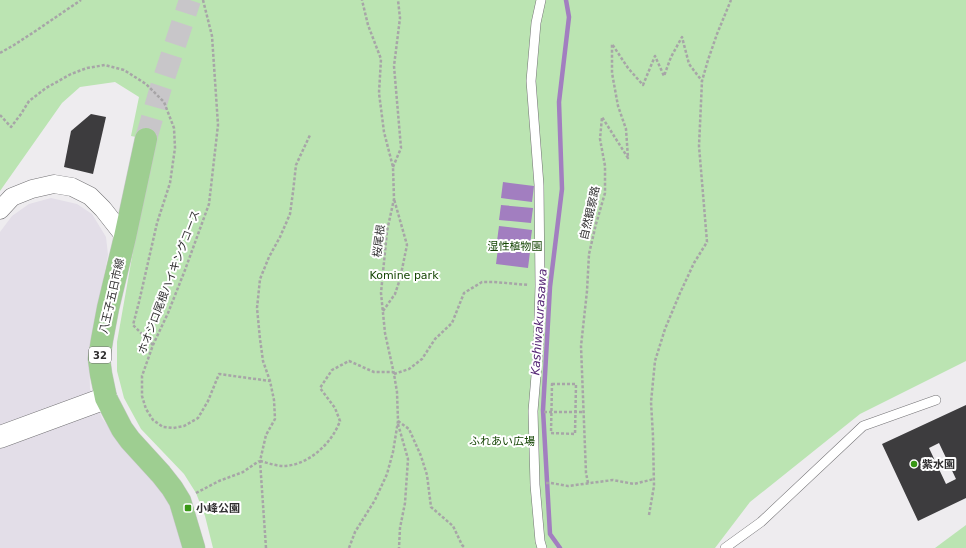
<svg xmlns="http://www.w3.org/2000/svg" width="966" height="548" font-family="'DejaVu Sans','Noto Sans JP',sans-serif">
  <rect width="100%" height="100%" fill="#eeecef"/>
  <!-- built -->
  <polygon fill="#e3dee8" points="51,198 77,204 92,214 106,237 108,255 89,354 90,389 102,418 122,446 150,473 168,501 176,516 184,548 0,548 0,232 12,216 29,204"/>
  <!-- green -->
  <g fill="#bbe4b2">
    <polygon points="0,0 966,0 966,361 860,414 750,502 715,548 213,548 205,516 196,493 184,474 141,429 124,398 117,371 117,342 135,240 156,141 131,136 139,97 115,82 80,87 62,103 0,191"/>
    <polygon points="966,525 966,548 935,548"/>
  </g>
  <!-- water -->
  <g fill="#a27ec0">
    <polygon points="503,182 534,186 532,202 501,198"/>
    <polygon points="501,205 533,208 531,223 499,220"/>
    <polygon points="499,226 532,230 530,245 497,241"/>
    <polygon points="498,248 530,252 528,268 496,264"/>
  </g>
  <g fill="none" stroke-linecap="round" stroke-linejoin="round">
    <!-- stream -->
    <polyline stroke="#a27ec0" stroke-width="4.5" points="560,548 550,534 543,410 550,287 562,189 559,102 569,17 566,0"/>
  </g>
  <!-- building -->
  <g fill="#3d3c3e" fill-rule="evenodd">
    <polygon points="91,114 106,117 93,174 64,167 71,131"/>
    <path d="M966,405V498L918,521L882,444ZM939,443L956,479L946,484L929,448Z"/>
  </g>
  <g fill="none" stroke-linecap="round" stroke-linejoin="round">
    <!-- primary-tunnel -->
    <polyline stroke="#c8c6c9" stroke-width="22" stroke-dasharray="22 11" stroke-linecap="butt" points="146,139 161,87 190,0"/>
    <defs>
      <g id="service">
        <polyline points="541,0 536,23 531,81 539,185 540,286 538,352 533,411 535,485 540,541 542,548"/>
        <polyline points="725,548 761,522 863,426 936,400"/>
      </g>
      <polyline id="minor" points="0,210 12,197 32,189 54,184 72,187 90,196 103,209 125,237"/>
      <polyline id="tertiary" points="0,437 106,398"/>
      <polyline id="primary" points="146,139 125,237 108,308 102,340 99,359 101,374 106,398 122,429 130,440 161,474 172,488 180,501 194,548"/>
    </defs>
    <!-- service casing -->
    <use href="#service" stroke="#737275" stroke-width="10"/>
    <!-- minor casing -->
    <use href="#minor" stroke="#737275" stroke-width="19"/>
    <!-- tertiary casing -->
    <use href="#tertiary" stroke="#737275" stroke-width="23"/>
    <!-- primary casing -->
    <use href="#primary" stroke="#c9c9c9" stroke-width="23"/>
    <!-- path -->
    <g stroke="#a7a5a7" stroke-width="2.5" stroke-dasharray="3 2" stroke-linecap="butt">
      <polyline points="203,0 212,36 218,125 209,204 185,270 168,313 153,345 142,376 142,396 146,409 153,420 163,427 173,428 184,426 198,418 208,401 219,374 270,381"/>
      <polyline points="0,53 14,45 34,32 81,0"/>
      <polyline points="0,115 11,127 21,114 29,101 46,88 71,74 87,68 105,65 124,70 146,84 164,102 174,128 175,148 170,183 157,223 139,302 133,325 153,345"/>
      <polyline points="393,167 401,148 394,66 400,18 398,0"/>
      <polyline points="383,311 395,294 400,279 407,245 394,199"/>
      <polyline points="394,374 409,369 422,359 435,339 452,323 464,293 482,282 494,282 529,285"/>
      <polygon points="552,384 576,384 575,434 551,433"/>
      <polyline points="544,412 583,412"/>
      <polyline points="398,421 409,429 421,456 427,475 431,507 453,526 462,545 465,548"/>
      <polyline points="398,424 408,459 405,503 400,528 399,548"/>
      <path d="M260,461C268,463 276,466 284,466C309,465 332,443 340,421L335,408L320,388L332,370L349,361L374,372H393"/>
      <polyline points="546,483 551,483 568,486 613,480 634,484 654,479"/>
      <polyline points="588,483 586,473 581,346 587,291 589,254 596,224 605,193 605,166 600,139 602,117 628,158 626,129 618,106 612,73 612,44 628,68 643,85 655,56 664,76 671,57 682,37 689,64 702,81"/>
      <polyline points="196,493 219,481 243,472 259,461"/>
      <polyline points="649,515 654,486 653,436 651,402 655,361 665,329 680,293 694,263 707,242 699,146 702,81 708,60 717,34 731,0"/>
      <polyline points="266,548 260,461 266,435 275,419 274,400 270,381 263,361 260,339 257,308 260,279 269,257 280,237 290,214 293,192 296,165 310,135"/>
      <polyline points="349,548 355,532 375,500 387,474 393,452 398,421 397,392 394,374 385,333 381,293 387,231 394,199 393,167 384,132 379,93 381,59 368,25 362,0"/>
    </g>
    <!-- service -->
    <use href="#service" stroke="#fff" stroke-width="9"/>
    <!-- minor -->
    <use href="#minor" stroke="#fff" stroke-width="18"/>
    <!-- tertiary -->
    <use href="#tertiary" stroke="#fff" stroke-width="22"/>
    <!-- primary -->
    <use href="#primary" stroke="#9ece91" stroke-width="22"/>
  </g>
  <!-- markers -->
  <g fill="#389716" stroke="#fff" stroke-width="1.5">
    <circle cx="914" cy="464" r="4"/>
    <rect x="184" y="504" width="8" height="8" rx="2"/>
  </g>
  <g text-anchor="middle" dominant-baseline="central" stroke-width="4" stroke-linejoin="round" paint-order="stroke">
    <!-- shield labels -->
    <rect fill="#fff" stroke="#6f6e6f" stroke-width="1" x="89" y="347" width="22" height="16" rx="3"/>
    <g font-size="10" font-weight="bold" fill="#313031">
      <text x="100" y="355">32</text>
    </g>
    <!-- street labels -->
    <g font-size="11" fill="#313031" stroke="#fff">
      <text transform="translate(590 213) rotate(-77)">自然観察路</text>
      <text transform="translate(379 241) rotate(-83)">桜尾根</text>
      <text transform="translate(169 282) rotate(-69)">ホオジロ尾根ハイキングコース</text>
      <text transform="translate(112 296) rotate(-77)">八王子五日市線</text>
    </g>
    <!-- park labels -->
    <g font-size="11" fill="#144503" stroke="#fff">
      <text x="515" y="246">湿性植物園</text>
      <text x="404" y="275">Komine park</text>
      <text x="502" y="441">ふれあい広場</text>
    </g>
    <!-- poi labels -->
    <g font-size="11" font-weight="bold" fill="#313031" stroke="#fff" text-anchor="start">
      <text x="922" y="464">紫水園</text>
      <text x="196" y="508">小峰公園</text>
    </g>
    <!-- water labels -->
    <g font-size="12" font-style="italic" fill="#552675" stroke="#fff">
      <text transform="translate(539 322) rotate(-86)">Kashiwakurasawa</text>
    </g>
  </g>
</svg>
